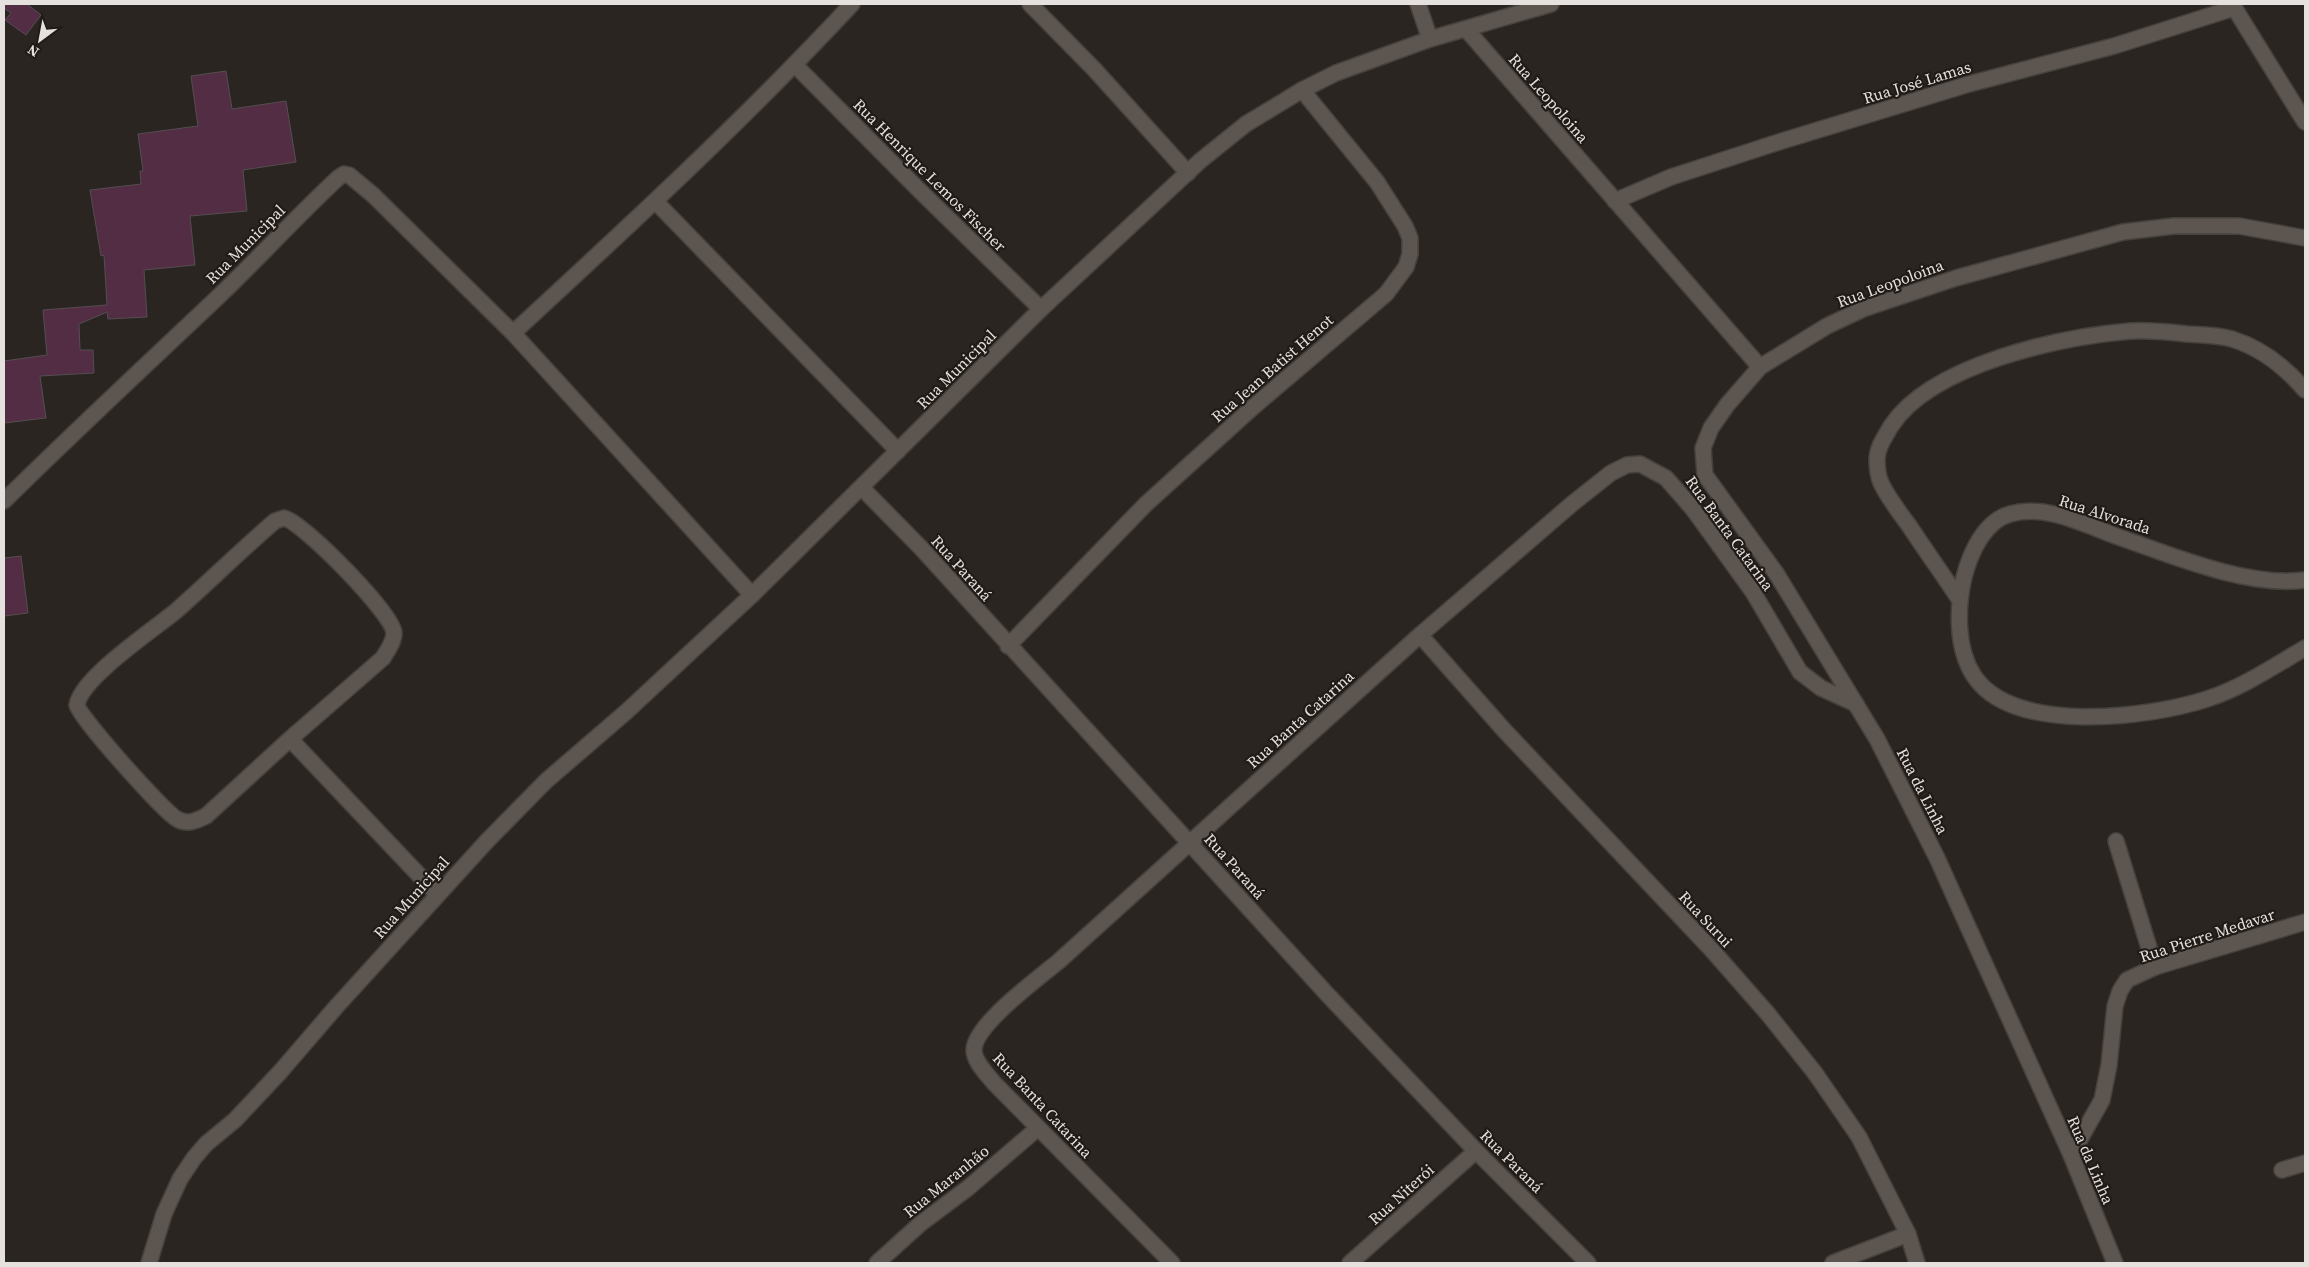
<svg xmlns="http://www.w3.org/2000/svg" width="2309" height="1267" font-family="'Source Serif 4',serif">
  <rect width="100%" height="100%" fill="#2b2521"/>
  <!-- building -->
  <g fill="#532d44" stroke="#554d51">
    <polygon points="4,4 27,4 41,15 26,35 5,20 11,13 4,8"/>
    <polygon points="226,71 232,109 286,101 296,162 243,170 247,211 190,216 195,265 144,270 147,317 108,319 107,312 79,324 80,350 93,350 94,373 40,376 46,418 4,423 4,361 47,355 43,310 107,305 104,255 101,256 90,190 141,184 140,171 143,171 138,134 198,126 191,76"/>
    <polygon points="21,556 28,613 4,616 4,558"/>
  </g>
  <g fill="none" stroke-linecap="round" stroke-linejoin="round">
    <defs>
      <g id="minor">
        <polyline points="1030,4 1094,69 1188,173"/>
        <polyline points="1418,4 1430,39"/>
        <polyline points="2232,4 2305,122"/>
        <polyline points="1466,29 1760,367"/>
        <polyline points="795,65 918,189 1041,309"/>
        <polyline points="1615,201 1671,177 1782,141 1969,84 2114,46 2234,8"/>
        <polyline points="656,202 898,451"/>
        <path d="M513,333C629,226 745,119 852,4"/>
        <polyline points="862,488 921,548 1326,993 1476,1151 1588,1263"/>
        <path d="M4,501C74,432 146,365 217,298C258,259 296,217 338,178L344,174L349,175L373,195L513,333L752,595"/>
        <path d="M2305,580C2249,588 2170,555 2116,536C2083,524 2046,504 2010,514C1984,521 1970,554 1964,577C1957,607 1956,649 1974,676C2013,735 2149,718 2207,699C2242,688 2274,666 2305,648"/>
        <path d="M1959,599C1943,575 1926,551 1910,527C1900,513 1888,498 1881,483C1878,476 1877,468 1877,460C1877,447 1885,437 1891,426C1932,364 2060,337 2131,331C2149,330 2169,332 2187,334C2202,335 2218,335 2232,339C2261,348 2286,368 2305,390"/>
        <polyline points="1420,635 1504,730 1711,949 1768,1014 1815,1073 1859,1137 1908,1234 1917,1263"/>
        <polyline points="1008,646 1146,504 1252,408 1386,294 1406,267 1410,254 1410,238 1405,226 1377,182 1302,90"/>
        <path d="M290,739L206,816C196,821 187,825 177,819C164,812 79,717 77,705C81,678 153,630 176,611C209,582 241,550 275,521L284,518C303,522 394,615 394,633C394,642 387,651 383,658L290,739L437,894"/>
        <polyline points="2116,841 2155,967"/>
        <polyline points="2071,1155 2102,1100 2109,1065 2115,1006 2120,991 2127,980 2155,967 2305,922"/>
        <polyline points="2282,1170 2305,1163"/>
        <polyline points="149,1263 164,1214 180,1179 194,1158 206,1144 235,1120 281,1071 336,1007 487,841 546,781 626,712 752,595 1041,309 1200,161 1246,124 1302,90 1336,73 1430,39 1551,4"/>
        <polyline points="877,1263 920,1224 968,1188 1038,1128"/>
        <path d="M1172,1263L994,1083C987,1074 974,1062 974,1050C974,1025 1039,978 1059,961L1420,635L1573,503L1611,473L1627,465L1640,464L1666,478L1693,509L1753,592L1800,672L1821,688L1856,704"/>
        <polyline points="1350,1263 1476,1151"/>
        <polyline points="1833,1263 1908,1234"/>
        <polyline points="2115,1263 2071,1155 1937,858 1877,739 1776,573 1705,475 1703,448 1711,428 1727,405 1760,367 1827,326 1863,309 1956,278 2123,232 2174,226 2239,226 2305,238"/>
      </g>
    </defs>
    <!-- minor casing -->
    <use href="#minor" stroke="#45413d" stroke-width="18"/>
    <!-- minor -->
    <use href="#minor" stroke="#5c5550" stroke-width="15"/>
  </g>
  <g text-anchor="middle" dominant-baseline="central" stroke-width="4.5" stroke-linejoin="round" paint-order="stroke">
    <!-- street labels -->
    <g font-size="16" fill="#e5e1de" stroke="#211b17">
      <text transform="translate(1917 82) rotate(-17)">Rua José Lamas</text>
      <text transform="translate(1549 98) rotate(49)">Rua Leopoloina</text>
      <text transform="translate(930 175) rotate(45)">Rua Henrique Lemos Fischer</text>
      <text transform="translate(245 244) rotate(-45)">Rua Municipal</text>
      <text transform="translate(1890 283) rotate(-20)">Rua Leopoloina</text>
      <text transform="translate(1272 368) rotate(-41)">Rua Jean Batist Henot</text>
      <text transform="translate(956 369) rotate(-45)">Rua Municipal</text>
      <text transform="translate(2105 514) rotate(18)">Rua Alvorada</text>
      <text transform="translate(1730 533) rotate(54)">Rua Banta Catarina</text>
      <text transform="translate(962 568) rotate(48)">Rua Paraná</text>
      <text transform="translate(1300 719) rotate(-42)">Rua Banta Catarina</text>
      <text transform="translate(1923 791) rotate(63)">Rua da Linha</text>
      <text transform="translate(1235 866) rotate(48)">Rua Paraná</text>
      <text transform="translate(411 897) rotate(-48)">Rua Municipal</text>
      <text transform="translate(1706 919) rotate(47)">Rua Surui</text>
      <text transform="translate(2207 935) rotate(-18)">Rua Pierre Medavar</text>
      <text transform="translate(1043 1105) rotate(47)">Rua Banta Catarina</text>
      <text transform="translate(2091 1160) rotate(67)">Rua da Linha</text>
      <text transform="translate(1512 1161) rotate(45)">Rua Paraná</text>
      <text transform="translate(946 1181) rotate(-39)">Rua Maranhão</text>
      <text transform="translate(1401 1194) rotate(-42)">Rua Niterói</text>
    </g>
  </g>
  <!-- border -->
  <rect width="2309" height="1267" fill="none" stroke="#e5e1de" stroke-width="10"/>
  <!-- north arrow -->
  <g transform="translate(40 40) rotate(212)" stroke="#211b17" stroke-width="4" paint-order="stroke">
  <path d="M0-4L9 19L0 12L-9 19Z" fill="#e5e1de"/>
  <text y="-8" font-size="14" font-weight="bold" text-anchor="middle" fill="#e5e1de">N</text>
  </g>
</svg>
